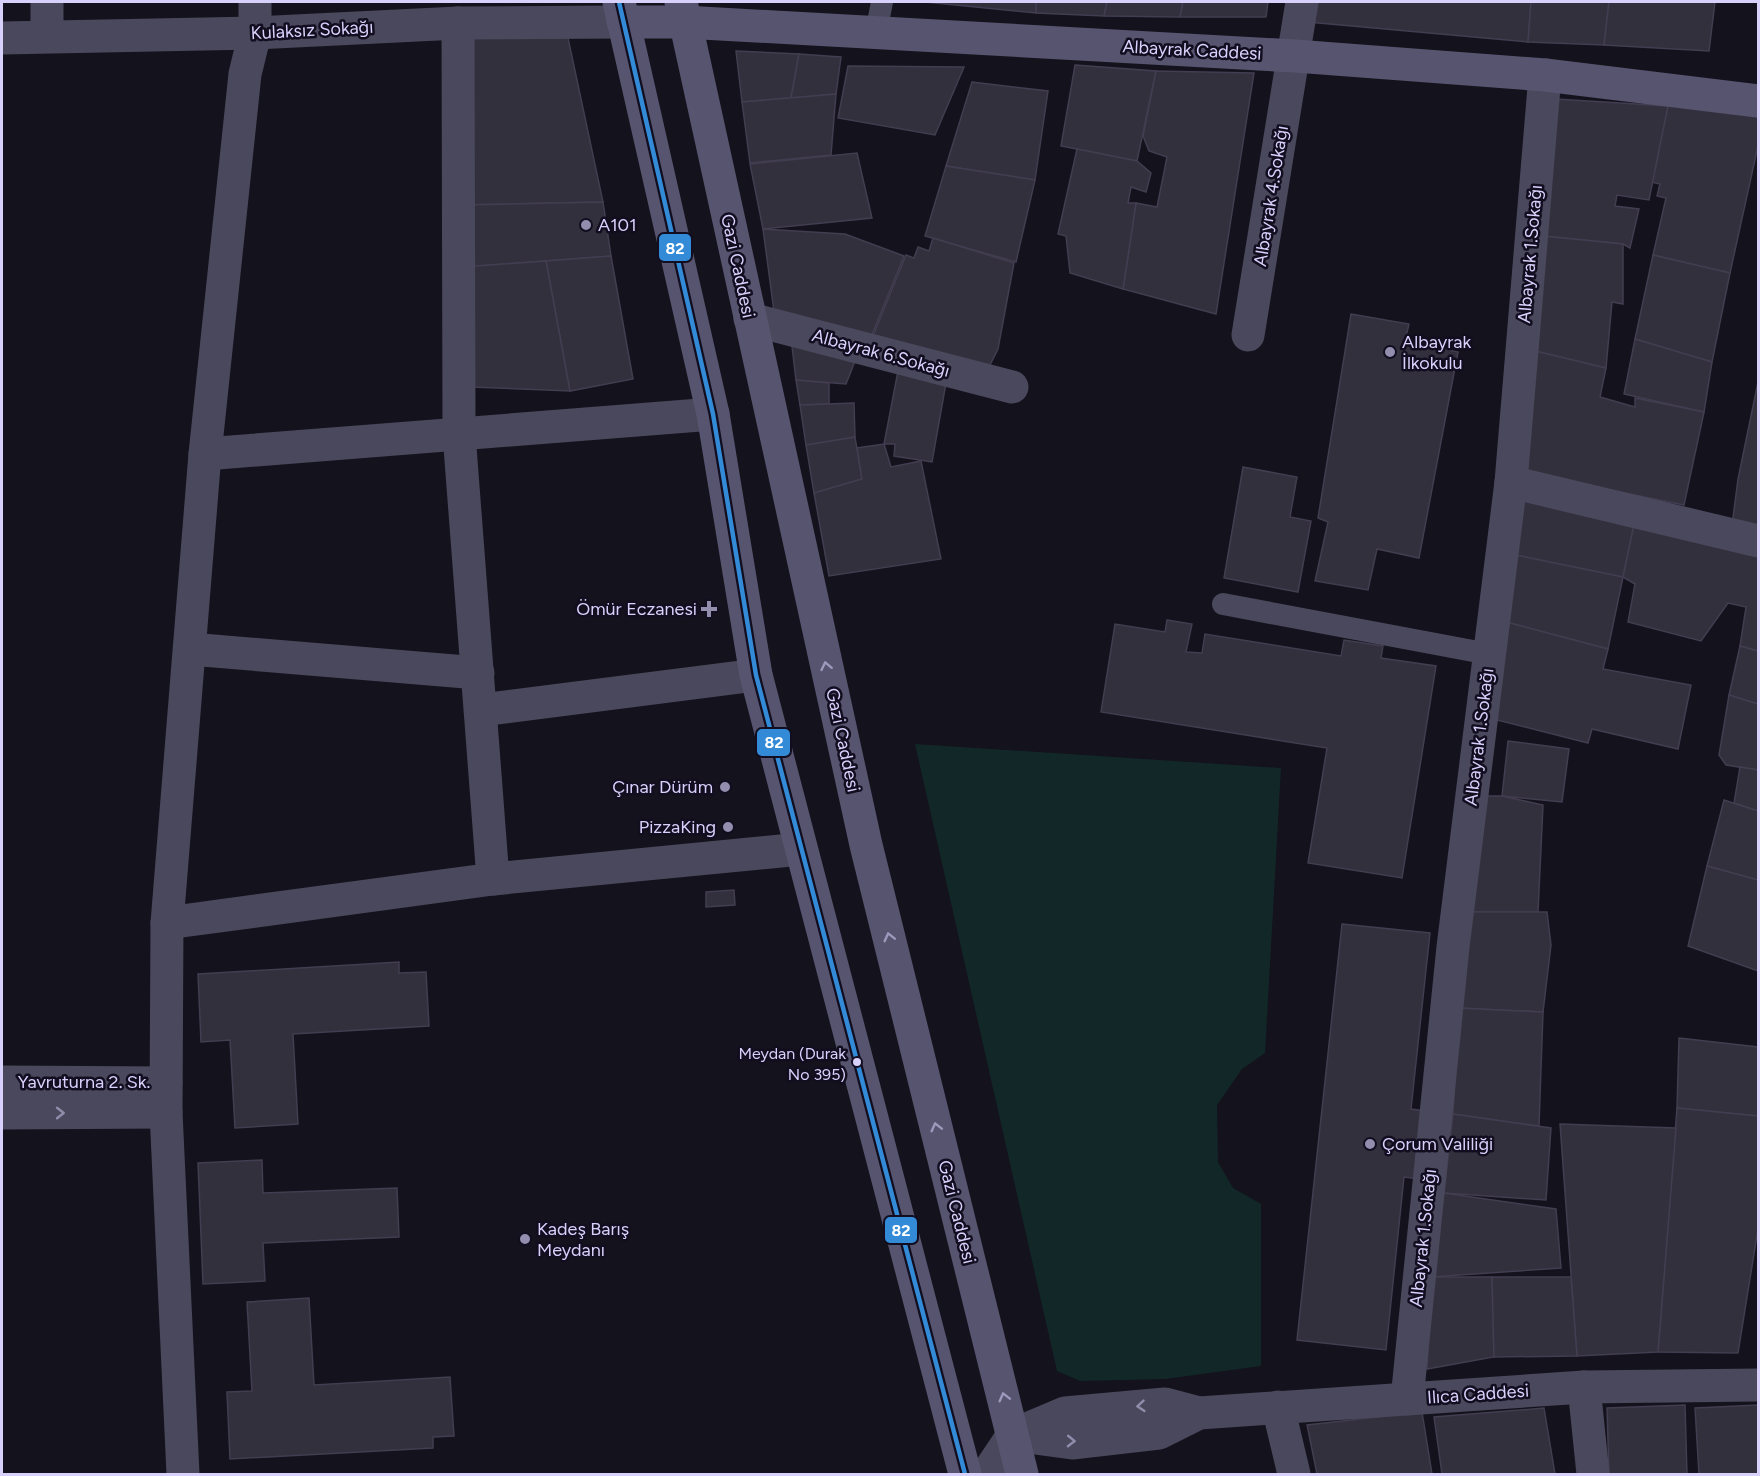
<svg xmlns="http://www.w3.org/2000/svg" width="1760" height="1476" font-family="Figtree,sans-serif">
  <rect width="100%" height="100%" fill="#14121c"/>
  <!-- green -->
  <polygon fill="#122728" points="915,744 1281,768 1265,1053 1242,1069 1217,1105 1218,1162 1233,1188 1261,1204 1261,1366 1165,1379 1080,1381 1057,1371"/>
  <!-- building -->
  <g fill="#33303e" stroke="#423d50" stroke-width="1.5">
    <polygon points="925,2 1036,2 1036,13"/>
    <polygon points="1036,2 1107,2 1104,16 1036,13"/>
    <polygon points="1107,2 1183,2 1180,17 1104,16"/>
    <polygon points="1183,2 1268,2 1266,17 1180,17"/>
    <polygon points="1310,2 1531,2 1528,42 1308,22"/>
    <polygon points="1531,2 1609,2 1604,45 1528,42"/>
    <polygon points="1609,2 1715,2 1709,51 1604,45"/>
    <polygon points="565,24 603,202 463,205 470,30"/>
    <polygon points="736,51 799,54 791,98 742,102"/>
    <polygon points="799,54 841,57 836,94 791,98"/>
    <polygon points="1075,65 1156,71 1137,161 1061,146"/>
    <polygon points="848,66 964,67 935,135 838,118"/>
    <polygon points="1156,71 1254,73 1216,314 1123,289 1136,203 1157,207 1167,157 1149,151 1143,136"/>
    <polygon points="972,82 1048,91 1035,180 946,166"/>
    <polygon points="836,94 831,155 750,163 742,102"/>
    <polygon points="1669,98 1758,112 1758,146 1730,273 1653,255 1666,198 1657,196 1660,184 1651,182"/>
    <polygon points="1556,99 1668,106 1649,200 1617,195 1615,206 1639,209 1630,248 1623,244 1543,236"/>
    <polygon points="1077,149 1137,161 1151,173 1146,192 1131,187 1128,203 1136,203 1123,289 1070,273 1066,236 1058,234"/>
    <polygon points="857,153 872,218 763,229 750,164"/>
    <polygon points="946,166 1035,180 1016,262 925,236"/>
    <polygon points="603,202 611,256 463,267 463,205"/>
    <polygon points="763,229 845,234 904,256 869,342 775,319"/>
    <polygon points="1543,236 1623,244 1623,304 1612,302 1606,368 1531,350"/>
    <polygon points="933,238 1014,263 998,349 990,365 871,341 906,255 914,258 918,247 929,251"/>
    <polygon points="1653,255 1730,273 1712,362 1635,339"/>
    <polygon points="611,256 633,379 570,391 546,261"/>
    <polygon points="546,261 570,391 471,387 463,267"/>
    <polygon points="1351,314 1409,324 1405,341 1458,352 1419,558 1377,549 1368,590 1315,581 1328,522 1318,518"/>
    <polygon points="791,338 859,351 846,384 796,380"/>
    <polygon points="1635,339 1712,362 1704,412 1624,394"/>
    <polygon points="1531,350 1606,368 1600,397 1635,407 1635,398 1704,412 1684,505 1516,471"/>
    <polygon points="898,371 946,383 932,462 894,456 895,444 884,444"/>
    <polygon points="796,380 829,383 829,404 800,405"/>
    <polygon points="1758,382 1758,538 1731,533 1738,479"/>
    <polygon points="854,403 855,437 806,445 800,405"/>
    <polygon points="855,437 862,479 814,493 806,445"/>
    <polygon points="884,444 891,467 921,461 941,559 829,576 814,493 862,479 857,448"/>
    <polygon points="1243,467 1297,477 1290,517 1311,521 1298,592 1224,578"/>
    <polygon points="1517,497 1635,520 1623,577 1516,555"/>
    <polygon points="1635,520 1758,549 1758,651 1740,646 1746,607 1728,603 1701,641 1628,622 1635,584 1623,577"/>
    <polygon points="1516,555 1623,577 1608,649 1506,622"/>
    <polygon points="1167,620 1192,624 1186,652 1202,653 1205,634 1341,656 1344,640 1383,646 1381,658 1436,666 1402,878 1308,863 1327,748 1101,712 1115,624 1165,632"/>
    <polygon points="1506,622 1608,649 1603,669 1691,685 1678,749 1592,729 1588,743 1493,719"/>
    <polygon points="1740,646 1758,651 1758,704 1729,695"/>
    <polygon points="1729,695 1758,704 1758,770 1726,765 1719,755"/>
    <polygon points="1508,741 1569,749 1562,802 1502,796"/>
    <polygon points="1740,767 1758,770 1758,811 1734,803"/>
    <polygon points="1482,796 1502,796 1543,805 1538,912 1471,912"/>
    <polygon points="1724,800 1758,811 1758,880 1707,866"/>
    <polygon points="1707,866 1758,880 1758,971 1688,946"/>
    <polygon points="734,890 735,905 706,907 706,892"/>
    <polygon points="1471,912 1547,912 1551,945 1543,1012 1459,1008"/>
    <polygon points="1342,924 1430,933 1411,1109 1426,1111 1419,1179 1404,1177 1386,1350 1297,1340"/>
    <polygon points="399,962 399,973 426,972 429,1026 293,1034 298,1124 235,1128 230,1040 201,1042 198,974"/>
    <polygon points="1459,1008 1543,1012 1539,1126 1453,1114"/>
    <polygon points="1679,1038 1758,1047 1758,1116 1677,1108"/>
    <polygon points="1677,1108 1758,1116 1758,1229 1738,1353 1658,1352"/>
    <polygon points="1453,1114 1551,1128 1546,1200 1444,1193"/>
    <polygon points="1560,1124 1676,1128 1658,1352 1577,1356"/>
    <polygon points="262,1160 263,1193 397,1188 399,1237 263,1243 265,1281 203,1284 198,1163"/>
    <polygon points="1444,1193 1556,1209 1561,1268 1431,1277"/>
    <polygon points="1431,1277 1492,1277 1494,1357 1427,1369"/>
    <polygon points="1492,1277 1571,1277 1577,1356 1494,1357"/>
    <polygon points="309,1298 314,1385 450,1377 454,1436 433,1437 433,1448 230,1459 227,1392 252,1391 247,1302"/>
    <polygon points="1685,1405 1687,1474 1609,1474 1607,1408"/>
    <polygon points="1758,1405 1758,1474 1699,1474 1695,1408"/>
    <polygon points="1544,1408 1555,1474 1442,1474 1434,1417"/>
    <polygon points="1422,1412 1432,1474 1317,1474 1307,1425"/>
  </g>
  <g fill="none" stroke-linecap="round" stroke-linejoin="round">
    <!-- lane -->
    <g stroke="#4a485c" stroke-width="22">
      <polyline points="876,33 882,2"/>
      <polyline points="1223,604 1489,654"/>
    </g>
    <!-- street -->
    <g stroke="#4a485c" stroke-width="33">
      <polyline points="47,2 47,36"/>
      <polyline points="458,23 459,434 493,879"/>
      <polyline points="2,38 255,33 458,23 623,22"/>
      <polyline points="750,319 1012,387"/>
      <polyline points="1248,335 1302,2"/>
      <polyline points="205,454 713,414"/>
      <polyline points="1511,482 1758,541"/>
      <polyline points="190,649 478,673"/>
      <polyline points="481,710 756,675"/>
      <polyline points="167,923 493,879 801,849"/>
      <polyline points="2,1082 166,1083"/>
      <polyline points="2,1113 166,1112"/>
      <polyline points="1584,1387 1593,1474"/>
      <polyline points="1407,1399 1453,947 1511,482 1545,75"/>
      <polyline points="1278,1407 1294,1474"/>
      <polyline points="1013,1435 1065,1413 1165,1404 1199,1413 1584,1387 1758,1385"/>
      <polyline points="1014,1435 1072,1443 1159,1433 1199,1413"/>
      <polyline points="183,1474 166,1112 167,923 205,454 245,74 255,33 255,2"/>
      <polyline points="987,1474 1013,1435"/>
    </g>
    <!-- secondary -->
    <g stroke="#57546f" stroke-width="33">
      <polyline points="619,2 713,414 756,675 965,1474"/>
      <polyline points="681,2 866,845 1022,1474"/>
      <polyline points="623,22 684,22 1295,56 1545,75 1758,101"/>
    </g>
    <defs>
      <polyline id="bus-1" points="619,2 713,414 756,675 965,1474"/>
    </defs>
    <!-- bus-1 casing -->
    <use href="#bus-1" stroke="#120e20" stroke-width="9"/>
    <!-- bus-1 -->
    <use href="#bus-1" stroke="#338bd7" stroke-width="4.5"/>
  </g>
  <!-- one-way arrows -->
  <defs><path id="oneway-chevron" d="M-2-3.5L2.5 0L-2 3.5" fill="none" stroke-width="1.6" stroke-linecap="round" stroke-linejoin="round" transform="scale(1.5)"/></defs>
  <g stroke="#9e99bd">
    <use href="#oneway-chevron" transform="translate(826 666) rotate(-102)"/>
    <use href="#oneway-chevron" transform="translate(889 937) rotate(-104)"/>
    <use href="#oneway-chevron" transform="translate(936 1127) rotate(-104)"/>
    <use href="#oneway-chevron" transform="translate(1004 1397) rotate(-104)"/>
  </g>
  <g stroke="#918cac">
    <use href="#oneway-chevron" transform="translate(60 1113)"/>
    <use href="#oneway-chevron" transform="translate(1141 1406) rotate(175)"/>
    <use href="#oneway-chevron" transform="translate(1071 1441) rotate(1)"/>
  </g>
  <!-- markers -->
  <g fill="#938eae" stroke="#120e20" stroke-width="2">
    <circle cx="586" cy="225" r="6"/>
    <circle cx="1390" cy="352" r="6"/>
    <path d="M706 600h6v6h6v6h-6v6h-6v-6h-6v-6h6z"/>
    <circle cx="725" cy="787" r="6"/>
    <circle cx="728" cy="827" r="6"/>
    <circle cx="1370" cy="1144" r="6"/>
    <circle cx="525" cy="1239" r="6"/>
  </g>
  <circle fill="#d8d1fc" stroke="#120e20" stroke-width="2" cx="857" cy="1062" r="5"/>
  <g text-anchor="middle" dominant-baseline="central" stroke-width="5" stroke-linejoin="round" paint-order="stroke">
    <!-- bus labels -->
    <g font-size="16" fill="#d8d1fc" stroke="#120e20" text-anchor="end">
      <text x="846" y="1053">Meydan (Durak<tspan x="846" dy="21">No 395)</tspan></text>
    </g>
    <!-- street labels -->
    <g font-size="18" fill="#d8d1fc" stroke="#120e20">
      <text transform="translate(312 30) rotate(-3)">Kulaksız Sokağı</text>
      <text transform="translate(1192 50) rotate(3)">Albayrak Caddesi</text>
      <text transform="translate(1271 196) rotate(-81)">Albayrak 4.Sokağı</text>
      <text transform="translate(1530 254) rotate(-85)">Albayrak 1.Sokağı</text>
      <text transform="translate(738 266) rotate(78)">Gazi Caddesi</text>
      <text transform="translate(881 353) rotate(15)">Albayrak 6.Sokağı</text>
      <text transform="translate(1479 737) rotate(-83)">Albayrak 1.Sokağı</text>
      <text transform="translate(843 740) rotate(78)">Gazi Caddesi</text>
      <text x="84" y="1082">Yavruturna 2. Sk.</text>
      <text transform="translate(957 1212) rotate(76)">Gazi Caddesi</text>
      <text transform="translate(1423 1238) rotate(-84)">Albayrak 1.Sokağı</text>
      <text transform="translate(1478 1394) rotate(-4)">Ilıca Caddesi</text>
    </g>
    <!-- poi labels -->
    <g font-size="18" fill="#d8d1fc" stroke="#120e20" text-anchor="start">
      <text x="598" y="225">A101</text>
      <text x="1402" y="342">Albayrak<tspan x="1402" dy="21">İlkokulu</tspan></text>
      <text x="697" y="609" text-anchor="end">Ömür Eczanesi</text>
      <text x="713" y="787" text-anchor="end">Çınar Dürüm</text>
      <text x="716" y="827" text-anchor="end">PizzaKing</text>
      <text x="1382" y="1144">Çorum Valiliği</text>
      <text x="537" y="1229">Kadeş Barış<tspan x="537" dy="21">Meydanı</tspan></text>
    </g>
  </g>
  <g stroke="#120e20" stroke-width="2">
    <rect x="658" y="233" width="34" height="29" rx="6" fill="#338bd7"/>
    <rect x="756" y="728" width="35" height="29" rx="6" fill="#338bd7"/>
    <rect x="884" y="1216" width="34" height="28" rx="6" fill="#338bd7"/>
  </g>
  <g font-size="16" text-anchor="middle" font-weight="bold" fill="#fff">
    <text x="675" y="254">82</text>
    <text x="774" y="748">82</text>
    <text x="901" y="1236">82</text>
  </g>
  <!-- border -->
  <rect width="1760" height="1476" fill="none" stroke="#d8d1fc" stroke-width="6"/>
</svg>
